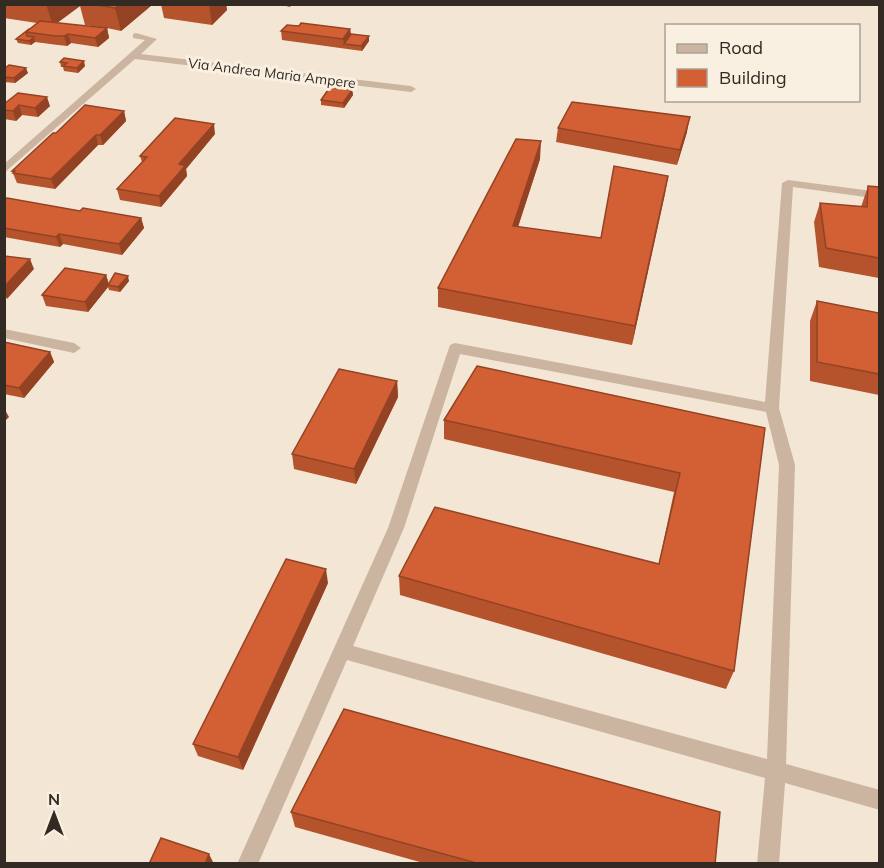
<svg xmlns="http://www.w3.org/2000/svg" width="884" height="868" font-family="Mulish,sans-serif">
  <rect width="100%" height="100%" fill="#f3e6d4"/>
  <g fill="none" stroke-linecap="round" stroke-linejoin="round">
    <!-- minor -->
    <g fill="#cbb5a0" fill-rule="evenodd">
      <polygon points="136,33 157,39 141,54 411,86 416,89 411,92 135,59 4,173 4,164 145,40 133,38 133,34"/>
      <path d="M788,180L880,192V199L793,187L779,408L795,465L786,764L880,790V810L785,783L779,864H757L765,778L347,660L258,864H237L388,528L450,345L455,343L765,402L782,183ZM460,354L766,412L779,465L767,759L353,646L404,528Z"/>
      <polygon points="4,329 74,343 81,348 74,353 4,338"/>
    </g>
  </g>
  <!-- wall -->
  <g fill="#b5532d" fill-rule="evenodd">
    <path d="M4,4H151L152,5L121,31L107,28L109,38L98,47L71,43L67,46L58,45L35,42L31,45L18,43L16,39L37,23L4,18ZM80,6L85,25L105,28L57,23Z"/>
    <polygon points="161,4 226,4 227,10 212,25 164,18"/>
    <polygon points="278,4 292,4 290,7"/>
    <polygon points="299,26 350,29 351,34 369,41 362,51 282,40 281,31"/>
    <polygon points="60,62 85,66 78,73 64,71 63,67 61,67"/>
    <polygon points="4,69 28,73 15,83 4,82"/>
    <polygon points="352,90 353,95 344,108 321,105 321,100"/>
    <polygon points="4,104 50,106 38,117 22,115 16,121 4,119"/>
    <polygon points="124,111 126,121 103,145 98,145 55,189 17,183 12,171 56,133"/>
    <polygon points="558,128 687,132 677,165 556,142"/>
    <polygon points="215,134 186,169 187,176 161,207 120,200 117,189 142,162 140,156"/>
    <polygon points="540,159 518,227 601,238 668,176 632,345 438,307 438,288"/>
    <polygon points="868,186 879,187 879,278 819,267 814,222 820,203 861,207"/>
    <polygon points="4,200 80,211 141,218 144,228 122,255 63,244 60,247 4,237"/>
    <polygon points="106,275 109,284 129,281 120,292 109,290 108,287 88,312 46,306 42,295"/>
    <polygon points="817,301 879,313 879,395 810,381 810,321"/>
    <polygon points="4,342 50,352 54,362 24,398 4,394"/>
    <polygon points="397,381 398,397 356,484 294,469 292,454"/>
    <polygon points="444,420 765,428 734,671 726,689 400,595 399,576 659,563 674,492 444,439"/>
    <polygon points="328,583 243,770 198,756 193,744"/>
    <polygon points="291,812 715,864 427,864 295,827"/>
  </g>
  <!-- shaded-wall -->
  <g fill="#934324">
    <polygon points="46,4 80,4 80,6 53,26"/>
    <polygon points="120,4 151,4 152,5 121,31 115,8"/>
    <polygon points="209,4 226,4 227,10 212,25"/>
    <polygon points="107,28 109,38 98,47 95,38"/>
    <polygon points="350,29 351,39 344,44 343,39"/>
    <polygon points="68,34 71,43 67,46 64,36"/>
    <polygon points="369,36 369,41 362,51 361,46"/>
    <polygon points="34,37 35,42 31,45 29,41"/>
    <polygon points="84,61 85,66 78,73 77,68"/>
    <polygon points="26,68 28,73 15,83 14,78"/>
    <polygon points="352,90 353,95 344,108 343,103"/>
    <polygon points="47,97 50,106 38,117 35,108"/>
    <polygon points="19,105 22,115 16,121 13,111"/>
    <polygon points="124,111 126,121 103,145 100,135"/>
    <polygon points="690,117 687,132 677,165 680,150"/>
    <polygon points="214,124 215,134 186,169 187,176 161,207 159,196 179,164"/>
    <polygon points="96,135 98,145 55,189 51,179"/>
    <polygon points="541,141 540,159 512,245 513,226"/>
    <polygon points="668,176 665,194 632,345 635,326"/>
    <polygon points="141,218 144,228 122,255 119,244"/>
    <polygon points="59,234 63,244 60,247 56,237"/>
    <polygon points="30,259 34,269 7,299 4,293 4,287"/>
    <polygon points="106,275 109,285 108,285 108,287 88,312 85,302"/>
    <polygon points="128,276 129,281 120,292 118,287"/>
    <polygon points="50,352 54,362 24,398 19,388"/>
    <polygon points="397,381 398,397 356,484 354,469"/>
    <polygon points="4,408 9,417 4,422"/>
    <polygon points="326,569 328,583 243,770 238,757"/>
    <polygon points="209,854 214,864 205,864"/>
  </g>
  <!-- building -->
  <g fill="#d26034" stroke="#934324" stroke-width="1.5">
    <polygon points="90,4 120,4 115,8"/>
    <polygon points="40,21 107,28 95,38 68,34 64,36 55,36 26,32"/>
    <polygon points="301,23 350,29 343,39 281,31 287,25 299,26"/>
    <polygon points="29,29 26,32 27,36 34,37 29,41 16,39"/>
    <polygon points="351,34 369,36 361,46 344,44"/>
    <polygon points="64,58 84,61 77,68 63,66 67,63 60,62"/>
    <polygon points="9,65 26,68 14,78 4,77 4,69"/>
    <polygon points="330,87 352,90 343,103 321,100"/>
    <polygon points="18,93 47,97 35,108 19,105 13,111 4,110 4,104"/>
    <polygon points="572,102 690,117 680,150 558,128"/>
    <polygon points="85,105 124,111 100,135 96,135 51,179 13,173 15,171 12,171 53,133 56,133"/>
    <polygon points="175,118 214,124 179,164 185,166 159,196 117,189 147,157 140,156"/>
    <polygon points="516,139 541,141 513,226 601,238 614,166 668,176 635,326 438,288"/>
    <polygon points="868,186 879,187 879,258 826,248 820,203 867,207"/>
    <polygon points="7,198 80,211 83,208 141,218 119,244 59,234 56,237 4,228 4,200"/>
    <polygon points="4,256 30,259 4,287"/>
    <polygon points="65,268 106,275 85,302 42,295"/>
    <polygon points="115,273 128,276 118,287 108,285"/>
    <polygon points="817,301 879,313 879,374 817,362"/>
    <polygon points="4,342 50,352 19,388 4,385"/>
    <polygon points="477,366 765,428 734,671 399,576 435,507 659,564 680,473 444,420"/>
    <polygon points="339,369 397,381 354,469 292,454"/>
    <polygon points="286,559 326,569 238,757 193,744"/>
    <polygon points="344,709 720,812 715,864 480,864 291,812"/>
    <polygon points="161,838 209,854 205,864 149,864"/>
  </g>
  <g text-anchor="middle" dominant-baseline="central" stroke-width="6" stroke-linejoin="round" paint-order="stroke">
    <!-- far-street labels -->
    <g font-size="14" fill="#342a24" stroke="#faf0e1">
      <text transform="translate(272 73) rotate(7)">Via Andrea Maria Ampere</text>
    </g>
  </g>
  <!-- border -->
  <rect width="884" height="868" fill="none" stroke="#342a24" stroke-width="12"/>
  <!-- legend -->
  <rect x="665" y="24" width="195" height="78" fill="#faf0e1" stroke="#aba195" stroke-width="1.5"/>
  <rect x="677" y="44" width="30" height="9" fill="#cbb5a0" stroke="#aba195" stroke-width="1.5"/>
  <text x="719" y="54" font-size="18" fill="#342a24">Road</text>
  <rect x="677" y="69" width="30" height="18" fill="#d26034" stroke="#aba195" stroke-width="1.5"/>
  <text x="719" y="84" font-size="18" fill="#342a24">Building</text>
  <!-- north arrow -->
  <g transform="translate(54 814)" stroke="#faf0e1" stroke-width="4.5" paint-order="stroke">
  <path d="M0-4.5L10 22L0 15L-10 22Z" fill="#342a24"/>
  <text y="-9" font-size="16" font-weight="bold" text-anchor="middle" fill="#342a24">N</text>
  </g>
</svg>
